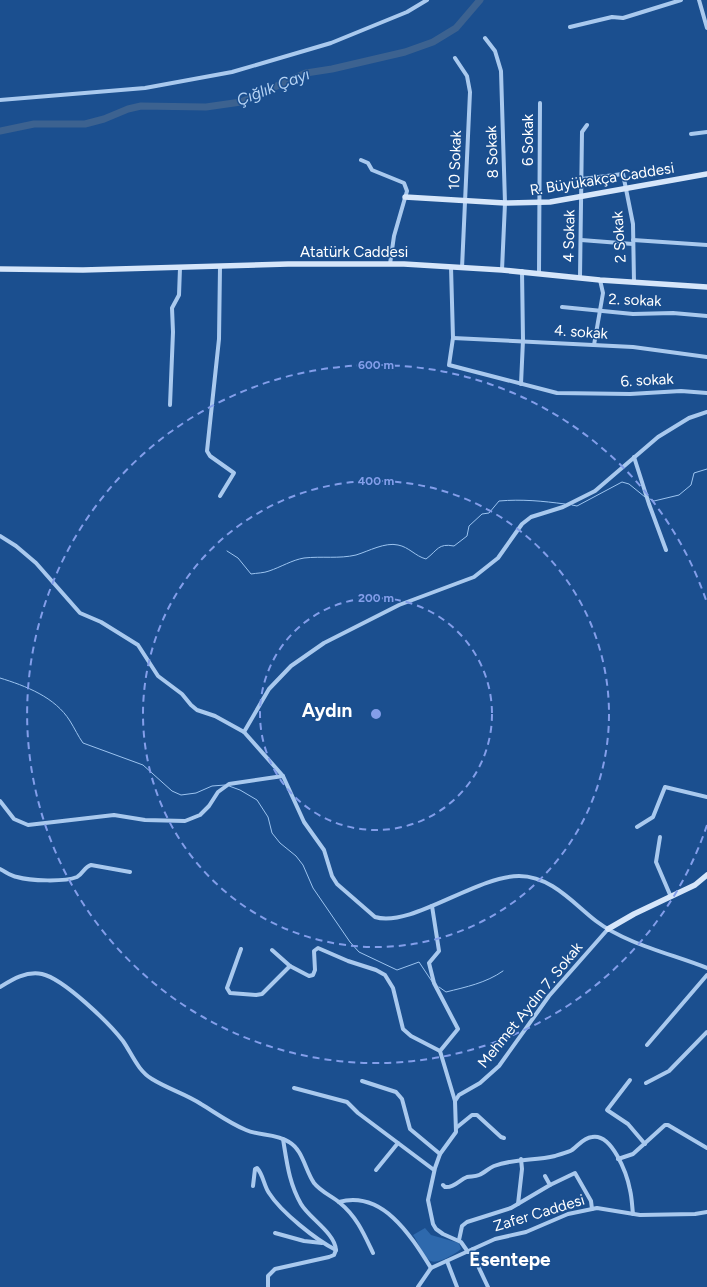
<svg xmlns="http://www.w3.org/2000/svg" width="707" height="1287" font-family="Figtree,sans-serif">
  <rect width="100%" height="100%" fill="#1b4f8f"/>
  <!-- green -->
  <path fill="#2e69ad" d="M425,1228L431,1235L459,1243L461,1249C455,1254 436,1266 429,1260C422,1254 418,1242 413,1235Z"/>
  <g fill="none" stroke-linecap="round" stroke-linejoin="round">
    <!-- stream -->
    <g stroke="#9cc4f0" stroke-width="1">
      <polyline points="650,499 654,501 679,495 691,485 694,473 707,469"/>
      <polyline points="572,505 577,506 622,482 629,484 645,497"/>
      <path d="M227,551L238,558L251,574C257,573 264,573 269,571C281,567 292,560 304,558C322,556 339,559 356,555C369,551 385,542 398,545C409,547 415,556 426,559C438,550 438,543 454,546L467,536L469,526L482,514L489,513L499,501C522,499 542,501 565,504"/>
      <path d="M0,678C26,686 55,697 70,721C75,729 78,736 83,743L143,765L172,791L181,795L196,793L212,786L225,785"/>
      <polyline points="229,786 240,790 257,800 268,817 272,833 280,843 296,856 303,865 313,888 350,942 359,952 397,970 419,962 433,983"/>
      <path d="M439,987L446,992C466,987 486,983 503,971"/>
    </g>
    <!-- river -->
    <polyline stroke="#3c6290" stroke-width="7" points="0,131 34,124 85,124 104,119 128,109 141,106 206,107 241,102 306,73 332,69 405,52 433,42 456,28 480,0"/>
    <!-- street -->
    <g stroke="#a9c9ee" stroke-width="4">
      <polyline points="699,0 707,28"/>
      <polyline points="570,27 612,17 623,18 681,0"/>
      <polyline points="485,38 495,51 501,71 505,203 502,270"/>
      <polyline points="455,58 467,76 470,92 462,268"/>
      <polyline points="0,100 145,88 232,72 331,43 407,12 427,0"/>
      <polyline points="691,134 707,132"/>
      <polyline points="361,160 368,163 372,170 404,183 407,191 394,236 390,264"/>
      <polyline points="582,179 623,174 633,224 634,282"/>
      <polyline points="581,240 633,244"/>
      <polyline points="633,240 707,245"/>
      <polyline points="220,267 219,339 207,451 210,456 234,473 220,496"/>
      <polyline points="451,267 453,338 449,365 557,393 630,394 681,391 707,393"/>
      <polyline points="539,273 540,103"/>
      <polyline points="580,277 582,132 587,125"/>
      <polyline points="562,307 633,314 673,313 707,316"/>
      <polyline points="453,338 633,347 707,357"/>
      <polyline points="594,345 603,293 600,280"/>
      <polyline points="521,384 523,340 522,271"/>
      <polyline points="170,405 173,332 172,308 179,295 180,268"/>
      <polyline points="634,457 649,504 666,550"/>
      <path d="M0,536L16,546L36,563L80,613L101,622L138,645L158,676L182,694L191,705L197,710L215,716L244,732L283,776L304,822L324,850L332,876L337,884L375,917C411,928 476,876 519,876C551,876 573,903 596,921C626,944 672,954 707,968"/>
      <polyline points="244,732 269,689 291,666 324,643 399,605 474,577 498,558 522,524 531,517 563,507 595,491 658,437 689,418 707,412"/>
      <polyline points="0,801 14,819 28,825 114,815 145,820 185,821 200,815 209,806 218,792 229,784 283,776"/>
      <polyline points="637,827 653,817 665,787 707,797"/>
      <polyline points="660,837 656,862 671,897"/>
      <path d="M0,869C6,872 11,876 17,877C30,881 65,882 77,877C83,874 84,867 91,865L130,872"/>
      <polyline points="432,906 439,951 429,963 434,983 458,1029 440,1051 455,1101"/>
      <polyline points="241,949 227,988 230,993 256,995 262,994 290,966"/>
      <polyline points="272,950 290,966 309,976 313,975 315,970 314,951 318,948 348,961 376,970 385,975 393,988 403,1029 411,1036 440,1051"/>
      <path d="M0,987C13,979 26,971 42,974C64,979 109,1023 123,1041C132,1054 138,1071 152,1079C168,1089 186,1094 201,1104C216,1113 229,1123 246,1130C259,1136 276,1133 289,1142C303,1150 305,1170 314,1183C321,1192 332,1196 340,1203C357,1217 364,1234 373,1253"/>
      <polyline points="647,1045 707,975"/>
      <polyline points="630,1080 607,1110 628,1124 645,1144"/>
      <polyline points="362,1081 396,1092 402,1099 410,1129 440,1154"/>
      <polyline points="646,1083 669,1071 707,1032"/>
      <polyline points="294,1088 347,1102 358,1113 434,1170"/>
      <polyline points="456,1128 472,1115 477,1115 501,1137 504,1138"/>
      <polyline points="618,1159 633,1154 665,1125 668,1125 707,1148"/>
      <polyline points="376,1170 398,1143"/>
      <path d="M443,1185L445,1187C454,1188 459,1180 467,1177C471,1176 475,1177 479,1175C484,1173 489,1168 494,1166C515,1158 535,1161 555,1156C560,1154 567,1153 572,1150C579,1145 583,1138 592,1137C612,1133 627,1174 630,1190C632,1198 632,1206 633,1214"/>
      <polyline points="550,1185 575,1173 591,1201 592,1209"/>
      <path d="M253,1186L255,1169L257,1168C263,1174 264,1186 269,1193C281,1212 316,1240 336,1250"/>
      <path d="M339,1202C383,1190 411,1236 431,1268"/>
      <polyline points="518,1204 522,1169 521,1159"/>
      <polyline points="275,1233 304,1241 322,1243"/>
      <polyline points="459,1240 462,1226 467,1222 511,1208 550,1185 545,1176"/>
      <polyline points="473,1249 479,1268 488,1287"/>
      <polyline points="468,1252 461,1242 443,1234 436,1229 433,1224 428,1200 435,1168 440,1154 456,1132 455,1101 459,1095 480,1083 499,1066 549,996 608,929"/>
      <polyline points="447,1261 457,1287"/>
      <path d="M268,1287V1276L275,1269L329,1257L334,1255L336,1250C335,1233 309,1218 301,1204C289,1183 287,1163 283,1139"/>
      <polyline points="418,1287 431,1268 495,1239 526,1232 568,1214 597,1208 640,1215 695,1214 707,1212"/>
    </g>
    <!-- secondary -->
    <g stroke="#d6e6fa" stroke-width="5.5">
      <polyline points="405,197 505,203 550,202 707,174"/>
      <polyline points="0,269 83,270 288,264 404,264 502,270 600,280 707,287"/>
      <polyline points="608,929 634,914 695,885 707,875"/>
    </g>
  </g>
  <!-- distance rings -->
  <g fill="none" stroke="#839eea" stroke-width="2" stroke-dasharray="7 5">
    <circle cx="376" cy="714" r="116"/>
    <circle cx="376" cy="714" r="233"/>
    <path d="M707 825A349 349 0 1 1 707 603"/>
  </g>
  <g text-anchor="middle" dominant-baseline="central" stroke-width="3" stroke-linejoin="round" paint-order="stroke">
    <!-- street labels -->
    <g font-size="15" fill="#fff" stroke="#1b4f8f">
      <text transform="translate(528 140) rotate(-90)">6 Sokak</text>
      <text transform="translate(492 152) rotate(-92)">8 Sokak</text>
      <text transform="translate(455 160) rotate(-88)">10 Sokak</text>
      <text transform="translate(602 179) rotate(-9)">R. Büyükakça Caddesi</text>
      <text transform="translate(569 236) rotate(-89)">4 Sokak</text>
      <text transform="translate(619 237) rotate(-94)">2 Sokak</text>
      <text x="354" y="252">Atatürk Caddesi</text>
      <text transform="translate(635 300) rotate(2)">2. sokak</text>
      <text transform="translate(581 332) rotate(4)">4. sokak</text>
      <text transform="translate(647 380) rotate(-3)">6. sokak</text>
      <text transform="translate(530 1005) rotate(-51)">Mehmet Aydın 7. Sokak</text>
      <text transform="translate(539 1213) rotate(-17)">Zafer Caddesi</text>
    </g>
    <!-- water labels -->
    <g font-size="16" font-style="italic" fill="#b5d3f5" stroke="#1b4f8f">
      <text transform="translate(273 87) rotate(-21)">Çığlık Çayı</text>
    </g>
    <!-- district labels -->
    <g font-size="19" font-weight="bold" fill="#fff" stroke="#1b4f8f">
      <text x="327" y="710">Aydın</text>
      <text x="510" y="1259">Esentepe</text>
    </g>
  </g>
  <circle cx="376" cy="714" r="6" fill="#839eea" stroke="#1b4f8f" stroke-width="2"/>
  <g font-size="12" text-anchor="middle" font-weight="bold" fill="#839eea" stroke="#1b4f8f" stroke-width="3" stroke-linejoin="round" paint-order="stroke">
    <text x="376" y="369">600 m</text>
    <text x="376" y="485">400 m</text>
    <text x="376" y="602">200 m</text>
  </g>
</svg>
